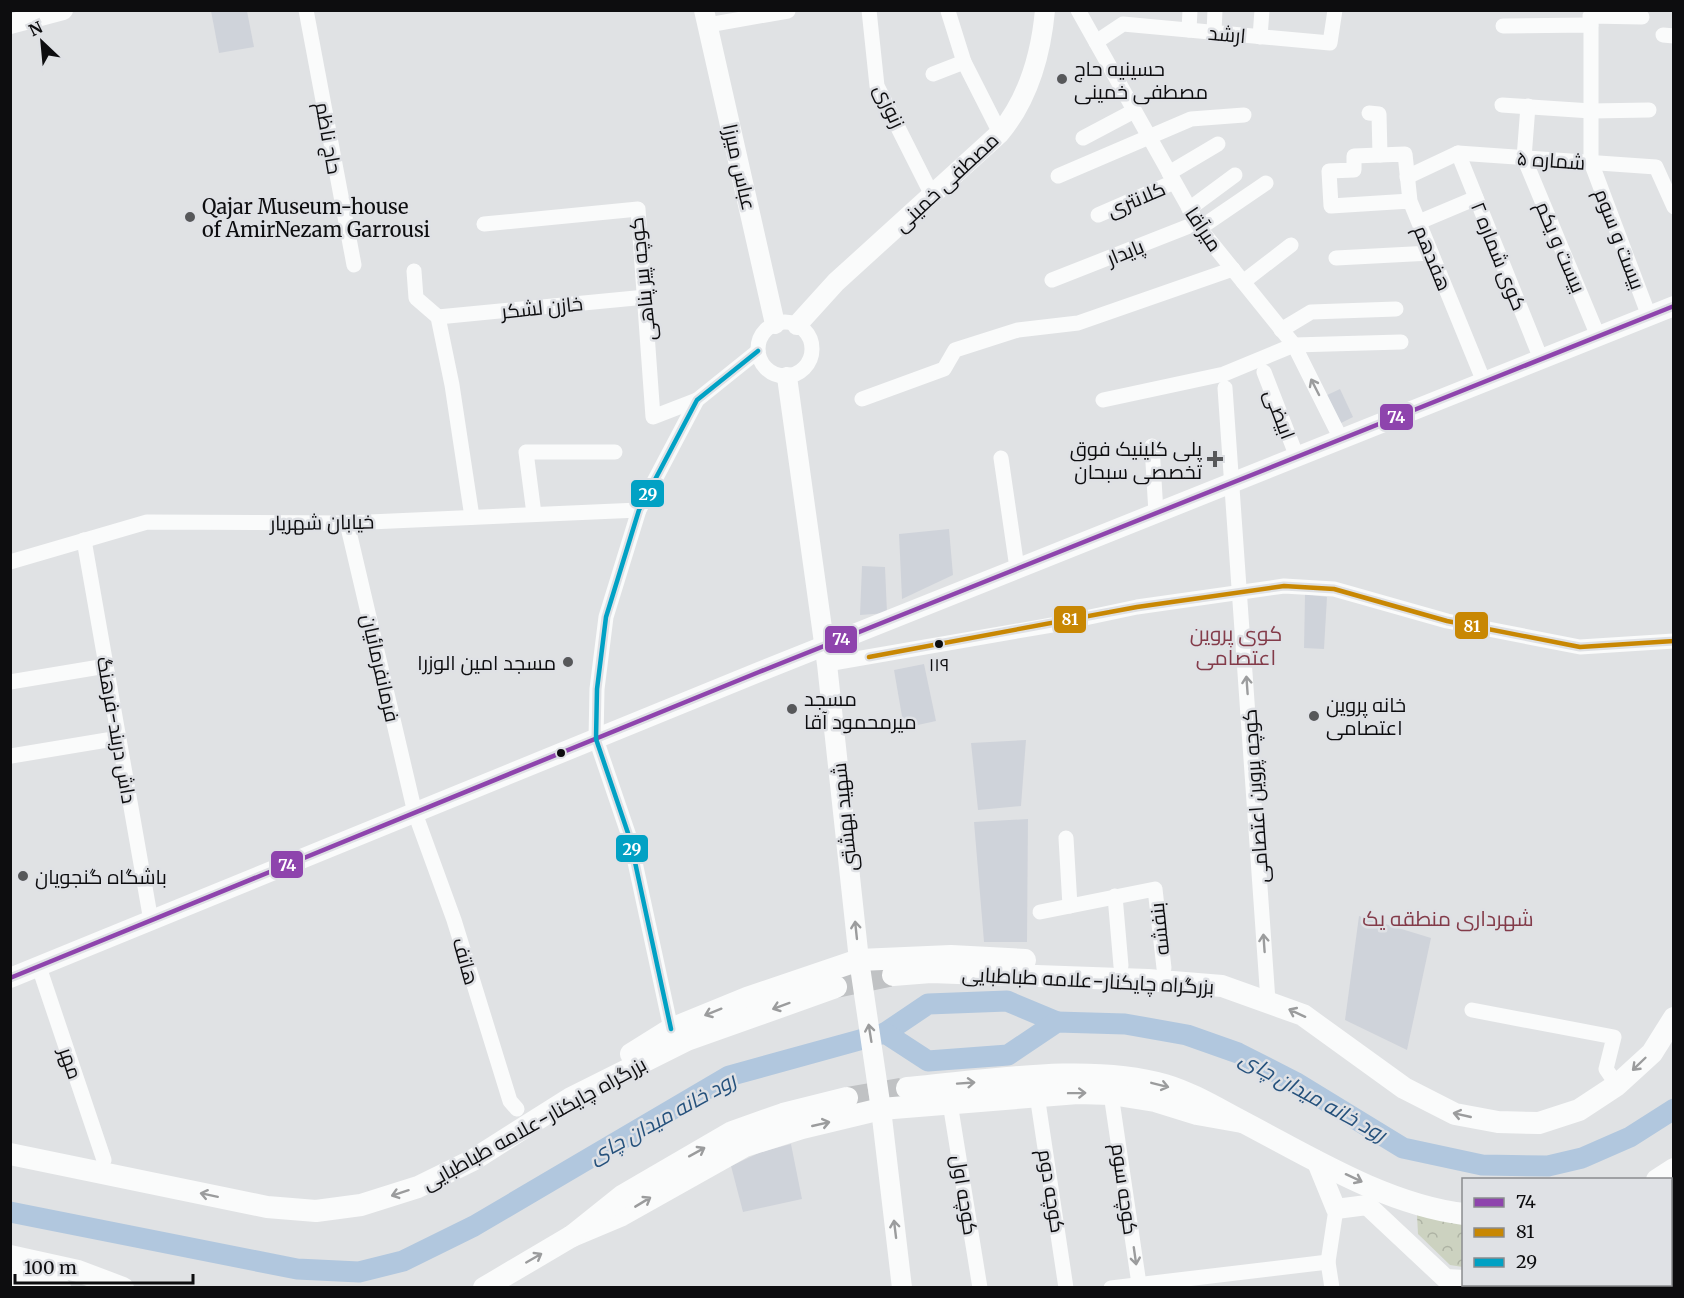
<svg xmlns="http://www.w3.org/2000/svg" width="1684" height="1298" font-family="Merriweather,Cairo,serif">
  <defs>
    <pattern id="park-crowns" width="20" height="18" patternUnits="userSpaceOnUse" patternTransform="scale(1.5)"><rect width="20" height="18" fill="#ccd2c0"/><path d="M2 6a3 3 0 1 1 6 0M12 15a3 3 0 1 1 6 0" fill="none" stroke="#aeb3a4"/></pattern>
  </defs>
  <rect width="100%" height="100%" fill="#e0e2e4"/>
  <!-- built -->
  <g fill="#cfd3da">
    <polygon points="211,11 247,11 254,47 219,53"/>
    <polygon points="1340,389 1353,417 1337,425 1323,397"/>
    <polygon points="949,529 953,575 902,599 899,534"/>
    <polygon points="862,566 885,567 887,613 860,615"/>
    <polygon points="1305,594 1327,597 1324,649 1304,648"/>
    <polygon points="924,664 936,721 904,728 894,670"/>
    <polygon points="1026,740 1021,806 978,810 971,743"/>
    <polygon points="1028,819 1027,942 984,942 974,822"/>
    <polygon points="1359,916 1431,938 1407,1050 1345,1020"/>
    <polygon points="791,1144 802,1199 743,1212 731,1166 761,1152"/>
  </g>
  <!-- park -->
  <polygon fill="url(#park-crowns)" points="1417,1215 1463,1219 1463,1267 1450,1265 1418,1234"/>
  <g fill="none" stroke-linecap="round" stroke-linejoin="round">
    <!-- river -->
    <g stroke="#b1c7de" stroke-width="21">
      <polyline points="885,1033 928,1004 1007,1001 1057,1022"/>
      <polyline points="10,1212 297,1269 359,1272 403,1261 474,1226 729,1076 885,1033 928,1061 1008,1055 1057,1022 1125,1024 1187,1035 1238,1053 1295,1082 1403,1148 1482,1165 1548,1166 1582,1158 1630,1137 1674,1109"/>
    </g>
    <!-- highway-tunnel -->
    <g stroke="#c0c2c4" stroke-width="22" stroke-dasharray="22 11" stroke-linecap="butt">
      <polyline points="836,987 893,975"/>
      <polyline points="847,1098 907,1088"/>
    </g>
    <!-- minor -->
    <g stroke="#fafbfb" stroke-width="15">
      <polyline points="306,10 354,265"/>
      <polyline points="869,10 877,86 932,195"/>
      <polyline points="1078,10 1202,231 1294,345 1341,439"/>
      <polyline points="948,11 964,62"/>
      <polyline points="708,25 788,11"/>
      <polyline points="1591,25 1590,16 1642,17"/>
      <polyline points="1503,26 1591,25 1591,162 1649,316"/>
      <polyline points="1189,30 1190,10"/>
      <polyline points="1214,32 1215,10"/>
      <polyline points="1663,35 1674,36"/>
      <polyline points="1260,37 1262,10"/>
      <polyline points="1096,42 1123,24 1330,43 1335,10"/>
      <polyline points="933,74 964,62 1000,133"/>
      <polyline points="1502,105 1591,111 1649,110"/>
      <polyline points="1528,106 1524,158 1598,336"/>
      <polyline points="1369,113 1379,114 1380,155"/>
      <polyline points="1083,138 1134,111"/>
      <polyline points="1458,153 1541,359"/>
      <polyline points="1169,173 1218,144"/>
      <polyline points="1058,176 1191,119 1244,115"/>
      <polyline points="1407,177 1458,153 1656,167 1674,207"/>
      <polyline points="1410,201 1331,206 1329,171 1354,170 1354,156 1405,154 1410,201 1484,382"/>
      <polyline points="1189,209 1235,175"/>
      <polyline points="1098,215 1174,182"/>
      <polyline points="1419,222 1476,198"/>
      <polyline points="484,224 638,209 653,417 697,400"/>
      <polyline points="1200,228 1266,183"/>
      <polyline points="1336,258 1431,253"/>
      <polyline points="414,271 416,298 438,317 452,385 472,517"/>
      <polyline points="1052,280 1197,223"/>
      <polyline points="1243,282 1291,245"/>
      <polyline points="438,317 646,297"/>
      <circle cx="785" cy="349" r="27"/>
      <polyline points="1281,330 1311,312 1396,309"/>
      <polyline points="1264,372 1297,457"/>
      <polyline points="1225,388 1268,1001"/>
      <polyline points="862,399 944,369 955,350 1018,330 1078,323 1233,269"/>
      <polyline points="1103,400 1224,374 1294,345 1401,342"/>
      <polyline points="1152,446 1156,513"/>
      <polyline points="1001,458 1017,568"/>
      <polyline points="534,514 526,452 615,452"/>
      <polyline points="347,523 415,813 454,920 510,1101 517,1109"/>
      <polyline points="84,540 151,921"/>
      <polyline points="10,562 147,522 347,523 639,510"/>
      <polyline points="827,664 1052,625 1137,607 1284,586 1334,589 1447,621 1580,647 1674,641"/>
      <polyline points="10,682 106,666"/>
      <polyline points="11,756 119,738"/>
      <polyline points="1066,838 1070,906"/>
      <polyline points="1115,896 1121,966"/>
      <polyline points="1040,912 1155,889 1164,968"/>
      <polyline points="39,967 104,1160"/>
      <polyline points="1472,1010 1614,1037 1606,1069 1617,1085"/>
      <polyline points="671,1029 630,839 596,739 597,689 606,617 639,510 697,400 758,351"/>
      <polyline points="1111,1094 1139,1284"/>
      <polyline points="1037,1095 1066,1288"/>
      <polyline points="950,1103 980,1288"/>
      <polyline points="1111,1288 1328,1262"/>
      <polyline points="1332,1288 1328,1262 1336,1209"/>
    </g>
    <!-- major -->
    <g stroke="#fafbfb" stroke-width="20">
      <polyline points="704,10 775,324"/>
      <polyline points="10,24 63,10"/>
      <path d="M797,325L836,282L1000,133C1028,99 1041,54 1045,10"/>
      <polyline points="787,377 827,664 859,960 881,1109 902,1288"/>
      <polyline points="10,978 759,672 1674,306"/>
      <polyline points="1316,1160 1336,1209 1367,1205 1446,1279 1464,1280"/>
      <polyline points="1539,1284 1588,1288"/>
      <polyline points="1650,1284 1652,1288"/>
    </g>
    <!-- highway -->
    <g stroke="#fafbfb" stroke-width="22">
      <polyline points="893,975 931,972 1148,980 1222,986 1303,1015 1404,1088 1455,1114 1498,1122 1539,1123 1579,1110 1617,1085 1652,1053 1674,1018"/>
      <polyline points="631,1054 671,1029 747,998 859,960 951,956 1025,960"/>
      <path d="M907,1088C987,1081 1088,1063 1165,1085C1192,1093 1218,1109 1243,1122C1310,1157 1387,1205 1464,1214"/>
      <polyline points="10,1154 267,1207 316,1211 361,1205 418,1187 473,1160 571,1098 687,1040 836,987"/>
      <polyline points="1657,1180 1674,1169"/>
      <polyline points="1670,1209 1674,1206"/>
      <polyline points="572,1236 622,1215 745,1146 802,1128 881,1109 1078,1093 1111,1094 1155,1101 1197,1114 1242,1122"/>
      <polyline points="10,1256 78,1271 123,1288"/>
      <polyline points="10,1278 60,1288"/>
      <polyline points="484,1288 572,1236 622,1196 732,1132 783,1114 847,1098"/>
    </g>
    <defs>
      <polyline id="bus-1" points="10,978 759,672 1674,306"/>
      <polyline id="bus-2" points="869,657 1137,607 1284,586 1334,589 1447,621 1580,647 1674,641"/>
      <polyline id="bus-3" points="671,1029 630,839 596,739 597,689 606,617 639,510 697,400 758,351"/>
    </defs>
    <!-- bus-1 casing -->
    <use href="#bus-1" stroke="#dfe1e5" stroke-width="9"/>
    <!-- bus-2 casing -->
    <use href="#bus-2" stroke="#dfe1e5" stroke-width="9"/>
    <!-- bus-3 casing -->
    <use href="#bus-3" stroke="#dfe1e5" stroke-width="9"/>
    <!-- bus-1 -->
    <use href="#bus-1" stroke="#8e44ad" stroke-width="4.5"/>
    <!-- bus-2 -->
    <use href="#bus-2" stroke="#c88703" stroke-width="4.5"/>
    <!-- bus-3 -->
    <use href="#bus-3" stroke="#01a1c4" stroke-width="4.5"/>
  </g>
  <!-- one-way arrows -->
  <defs><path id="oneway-shaft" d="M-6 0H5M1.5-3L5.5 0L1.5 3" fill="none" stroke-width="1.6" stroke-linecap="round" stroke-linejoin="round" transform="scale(1.5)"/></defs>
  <g stroke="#9b9c9d">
    <use href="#oneway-shaft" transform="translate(1315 387) rotate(-117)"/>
    <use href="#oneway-shaft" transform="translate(1247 685) rotate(-94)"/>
    <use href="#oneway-shaft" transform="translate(856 930) rotate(-96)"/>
    <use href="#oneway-shaft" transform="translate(1264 943) rotate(-94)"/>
    <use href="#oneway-shaft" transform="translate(781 1006) rotate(160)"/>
    <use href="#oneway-shaft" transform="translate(713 1012) rotate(158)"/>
    <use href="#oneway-shaft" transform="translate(1297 1013) rotate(-155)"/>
    <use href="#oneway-shaft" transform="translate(870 1033) rotate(-99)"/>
    <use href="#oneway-shaft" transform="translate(1639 1064) rotate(136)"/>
    <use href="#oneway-shaft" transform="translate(966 1083) rotate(-4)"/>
    <use href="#oneway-shaft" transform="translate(1160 1085) rotate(14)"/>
    <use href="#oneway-shaft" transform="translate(1077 1093) rotate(-1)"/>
    <use href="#oneway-shaft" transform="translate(1462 1115) rotate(-167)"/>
    <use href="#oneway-shaft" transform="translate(821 1124) rotate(-13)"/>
    <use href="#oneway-shaft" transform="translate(697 1152) rotate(-29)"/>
    <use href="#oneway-shaft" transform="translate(1354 1178) rotate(25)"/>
    <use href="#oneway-shaft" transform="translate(400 1193) rotate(162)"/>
    <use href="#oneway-shaft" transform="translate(209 1195) rotate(-168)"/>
    <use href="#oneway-shaft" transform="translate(643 1202) rotate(-31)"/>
    <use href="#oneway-shaft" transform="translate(895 1229) rotate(-97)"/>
    <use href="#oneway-shaft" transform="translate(1135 1256) rotate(82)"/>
    <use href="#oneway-shaft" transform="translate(534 1258) rotate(-30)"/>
  </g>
  <!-- markers -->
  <g fill="#57585a" stroke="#dfe1e5" stroke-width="2">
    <circle cx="1062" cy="79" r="6"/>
    <circle cx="190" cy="217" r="6"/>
    <path d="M1212 450h6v6h6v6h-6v6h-6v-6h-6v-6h6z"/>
    <circle cx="568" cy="662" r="6"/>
    <circle cx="792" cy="709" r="6"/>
    <circle cx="1314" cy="716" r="6"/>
    <circle cx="23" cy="876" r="6"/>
  </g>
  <g fill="#0d0d0f" stroke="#dfe1e5" stroke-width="2">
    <circle cx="939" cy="644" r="5"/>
    <circle cx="561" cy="753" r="5"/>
  </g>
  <g text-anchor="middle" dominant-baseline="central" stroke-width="5" stroke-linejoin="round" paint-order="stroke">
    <!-- bus labels -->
    <g font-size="18" fill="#0d0d0f" stroke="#dfe1e5">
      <text x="939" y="664">۱۱۹</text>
    </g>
    <!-- street labels -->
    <g font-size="20" fill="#0d0d0f" stroke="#dfe1e5">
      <text transform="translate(1227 34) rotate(5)">ارشد</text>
      <text transform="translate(890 106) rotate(65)">زنوزی</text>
      <text transform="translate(329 138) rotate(80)">حاج ناظم</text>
      <text transform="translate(1551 160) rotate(4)">شماره ۵</text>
      <text transform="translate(740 167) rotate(77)">عباس میرزا</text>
      <text transform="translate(946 182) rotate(-43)">مصطفی خمینی</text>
      <text transform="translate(1136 199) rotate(-23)">کلانتری</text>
      <text transform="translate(1204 229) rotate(56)">میرآقا</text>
      <text transform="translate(1620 239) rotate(69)">بیست و سوم</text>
      <text transform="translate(1561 247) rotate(67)">بیست و یکم</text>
      <text transform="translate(1125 252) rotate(-22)">پایدار</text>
      <text transform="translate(1499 256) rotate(68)">کوی شماره ۲</text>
      <text transform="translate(1433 258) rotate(68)">هفدهم</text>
      <text transform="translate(642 279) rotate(-96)">کوچه پیر پناهی</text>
      <text transform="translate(542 307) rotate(-6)">خازن لشکر</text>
      <text transform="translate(1280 414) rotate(69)">ابیضی</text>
      <text transform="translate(322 522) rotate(-1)">خیابان شهریار</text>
      <text transform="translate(381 668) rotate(77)">فرمانفرمائیان</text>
      <text transform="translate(117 730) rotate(80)">داش دربند-فرهنگ</text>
      <text transform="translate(1255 796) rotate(-94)">کوچه پروین اعتصامی</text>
      <text transform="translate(844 817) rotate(-96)">شهید بهشتى</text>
      <text transform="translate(1159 929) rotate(-96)">بنفشه</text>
      <text transform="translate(466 961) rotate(74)">هاتف</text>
      <text transform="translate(1088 980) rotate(3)">بزرگراه چایکنار-علامه طباطبایی</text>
      <text transform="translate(71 1063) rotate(71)">مهر</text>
      <text transform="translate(534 1123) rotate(-29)">بزرگراه چایکنار-علامه طباطبایی</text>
      <text transform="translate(1125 1189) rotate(82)">کوچه سوم</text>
      <text transform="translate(1052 1191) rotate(81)">کوچه دوم</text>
      <text transform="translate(965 1195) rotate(81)">کوچه اول</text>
    </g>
    <!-- poi labels -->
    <g font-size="20" fill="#0d0d0f" stroke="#dfe1e5" text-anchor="start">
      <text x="1074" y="68">حسینیه حاج<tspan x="1074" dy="23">مصطفی خمینی</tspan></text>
      <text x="202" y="206">Qajar Museum-house<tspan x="202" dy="23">of AmirNezam Garrousi</tspan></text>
      <text x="1202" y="448" text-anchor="end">پلی کلینیک فوق<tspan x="1202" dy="23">تخصصی سبحان</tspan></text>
      <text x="556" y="662" text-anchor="end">مسجد امین الوزرا</text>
      <text x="804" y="698">مسجد<tspan x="804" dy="23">میرمحمود آقا</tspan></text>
      <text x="1326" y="704">خانه پروین<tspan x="1326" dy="23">اعتصامی</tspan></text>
      <text x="35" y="876">باشگاه گنجویان</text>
    </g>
    <!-- neighbourhood labels -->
    <g font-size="21" fill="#833b49" stroke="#dfe1e5">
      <text x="1236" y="633">کوی پروین<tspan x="1236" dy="24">اعتصامی</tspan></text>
      <text x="1448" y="918">شهرداری منطقه یک</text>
    </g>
    <!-- water labels -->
    <g font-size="21" font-style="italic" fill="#25517c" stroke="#dfe1e5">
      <text transform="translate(1313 1096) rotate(29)">رود خانه میدان چای</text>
      <text transform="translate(662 1118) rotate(-29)">رود خانه میدان چای</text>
    </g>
  </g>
  <g stroke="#dfe1e5" stroke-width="2">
    <rect x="1379" y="403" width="35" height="28" rx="6" fill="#8e44ad"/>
    <rect x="630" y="479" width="35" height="29" rx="6" fill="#01a1c4"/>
    <rect x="1053" y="605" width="34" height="29" rx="6" fill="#c88703"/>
    <rect x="1454" y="611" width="35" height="29" rx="6" fill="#c88703"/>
    <rect x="824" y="625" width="34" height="29" rx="6" fill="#8e44ad"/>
    <rect x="615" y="834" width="34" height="29" rx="6" fill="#01a1c4"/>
    <rect x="270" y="850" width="34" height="29" rx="6" fill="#8e44ad"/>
  </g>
  <g font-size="16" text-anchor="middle" font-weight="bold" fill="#fff">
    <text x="1396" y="423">74</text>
    <text x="648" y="500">29</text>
    <text x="1070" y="625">81</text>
    <text x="1472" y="632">81</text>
    <text x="841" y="645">74</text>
    <text x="632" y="855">29</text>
    <text x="287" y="871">74</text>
  </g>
  <!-- border -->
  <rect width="1684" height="1298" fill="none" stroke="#0d0d0f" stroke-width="24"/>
  <!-- legend -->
  <rect x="1462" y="1178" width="210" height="108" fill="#dfe1e5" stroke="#8b8c8f" stroke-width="1.5"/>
  <rect x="1474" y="1198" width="30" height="9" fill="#8e44ad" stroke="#8b8c8f" stroke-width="1.5"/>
  <text x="1516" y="1208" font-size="18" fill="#0d0d0f">74</text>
  <rect x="1474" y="1228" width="30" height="9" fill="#c88703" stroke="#8b8c8f" stroke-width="1.5"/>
  <text x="1516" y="1238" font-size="18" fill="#0d0d0f">81</text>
  <rect x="1474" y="1258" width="30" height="9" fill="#01a1c4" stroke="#8b8c8f" stroke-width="1.5"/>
  <text x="1516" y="1268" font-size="18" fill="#0d0d0f">29</text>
  <!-- north arrow -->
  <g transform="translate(42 42) rotate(334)" stroke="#dfe1e5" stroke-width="4.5" paint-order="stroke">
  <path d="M0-4.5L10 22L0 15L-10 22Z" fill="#0d0d0f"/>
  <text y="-9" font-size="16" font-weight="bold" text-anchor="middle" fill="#0d0d0f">N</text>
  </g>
  <!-- scale -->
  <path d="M15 1274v9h178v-9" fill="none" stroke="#0d0d0f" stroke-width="3"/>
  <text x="24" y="1274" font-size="18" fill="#0d0d0f" stroke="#dfe1e5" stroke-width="4.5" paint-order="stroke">100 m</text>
</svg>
